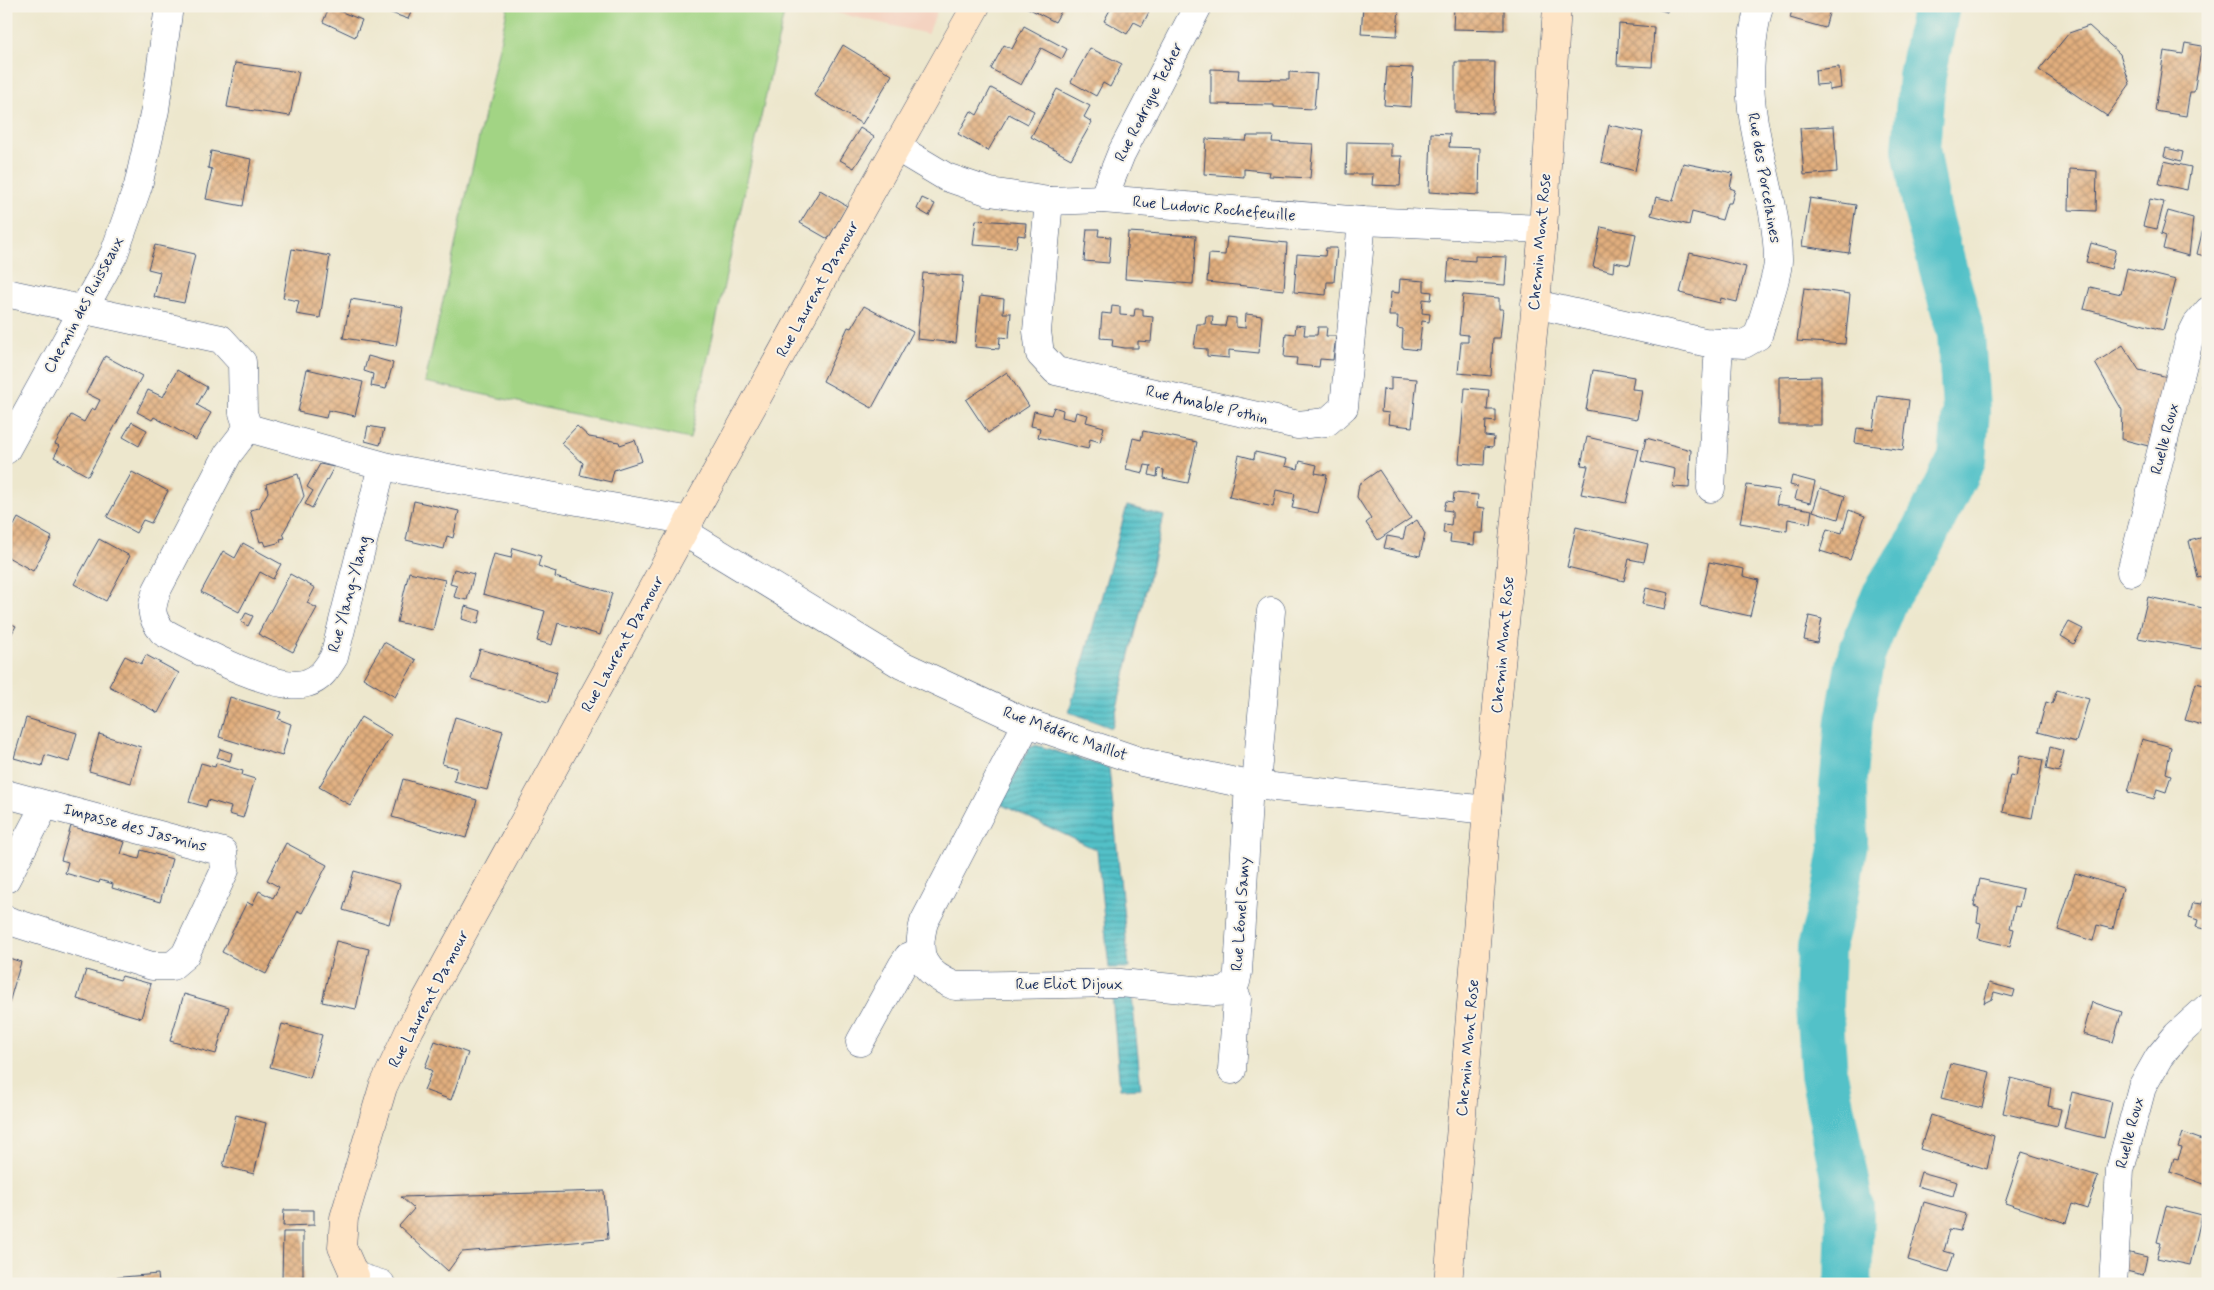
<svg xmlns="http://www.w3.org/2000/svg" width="2214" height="1290" font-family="Mynerve,sans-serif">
  <defs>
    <pattern id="water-rules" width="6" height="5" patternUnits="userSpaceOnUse" patternTransform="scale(1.25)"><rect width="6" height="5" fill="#53c1c8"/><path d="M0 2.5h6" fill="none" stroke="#449da6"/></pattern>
    <pattern id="building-cross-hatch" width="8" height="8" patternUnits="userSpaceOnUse" patternTransform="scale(1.25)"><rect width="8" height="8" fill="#e2af7e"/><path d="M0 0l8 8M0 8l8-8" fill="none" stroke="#b68f6a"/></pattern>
  </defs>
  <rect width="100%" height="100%" fill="#f7f3e8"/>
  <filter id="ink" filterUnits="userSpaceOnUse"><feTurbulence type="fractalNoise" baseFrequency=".02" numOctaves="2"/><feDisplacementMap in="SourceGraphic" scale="10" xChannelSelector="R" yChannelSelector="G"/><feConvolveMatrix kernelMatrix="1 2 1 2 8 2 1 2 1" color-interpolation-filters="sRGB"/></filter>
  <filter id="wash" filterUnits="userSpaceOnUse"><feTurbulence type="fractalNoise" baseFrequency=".0096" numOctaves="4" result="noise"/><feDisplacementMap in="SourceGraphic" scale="20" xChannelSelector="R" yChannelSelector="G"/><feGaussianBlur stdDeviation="1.12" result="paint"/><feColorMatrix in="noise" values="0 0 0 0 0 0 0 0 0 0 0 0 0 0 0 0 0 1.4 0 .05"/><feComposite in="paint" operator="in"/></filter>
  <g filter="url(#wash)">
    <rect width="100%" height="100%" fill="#ede7cd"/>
    <!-- built -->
    <polygon fill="#f4d3c1" points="807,6 939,6 928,34"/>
    <!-- pitch -->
    <polygon fill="#a2d484" stroke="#5e8271" points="508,6 752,6 784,13 690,439 425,382"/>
    <!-- water -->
    <g fill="url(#water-rules)" stroke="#377893">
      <polygon points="1127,506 1164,516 1112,728 1069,712"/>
      <polygon points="1036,745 1109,768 1129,968 1109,968 1097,850 1000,804 1029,748"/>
      <polygon points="1112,995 1132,996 1141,1088 1120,1089"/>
    </g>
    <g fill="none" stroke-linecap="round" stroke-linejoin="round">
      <!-- river -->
      <polyline stroke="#53c1c8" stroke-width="48" points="1848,1284 1850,1207 1824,1075 1819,1006 1821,948 1835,896 1844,843 1843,788 1849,720 1861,656 1884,598 1918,546 1962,459 1966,410 1961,334 1927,210 1916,149 1922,76 1936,6"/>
    </g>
    <g id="blocks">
      <!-- building -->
      <g fill="url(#building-cross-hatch)">
        <polygon points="381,6 414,6 408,19 380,9"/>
        <polygon points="1024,6 1064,6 1055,22"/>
        <polygon points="1112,6 1152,6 1142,26 1134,22 1127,34 1104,21"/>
        <polygon points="1363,6 1399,6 1397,36 1361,34"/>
        <polygon points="1454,6 1504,6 1504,30 1453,29"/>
        <polygon points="1648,6 1668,6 1667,12"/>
        <polygon points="1793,6 1831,6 1825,28 1790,18"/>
        <polygon points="329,7 362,20 355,37 323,22"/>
        <polygon points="1619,24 1654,27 1652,67 1617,65"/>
        <polygon points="1024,26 1067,49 1062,59 1041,48 1021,85 991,69 1004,45 1012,49"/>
        <polygon points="2089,26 2120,54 2130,84 2107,116 2039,70 2069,33"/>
        <polygon points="2185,43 2202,46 2194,92 2190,92 2186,116 2155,111 2164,51 2183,54"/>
        <polygon points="843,45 892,75 862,124 814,95"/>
        <polygon points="1090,48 1122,64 1110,87 1103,83 1096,96 1071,82"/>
        <polygon points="1455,62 1495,62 1494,113 1455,112"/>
        <polygon points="235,63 299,72 290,116 227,107"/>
        <polygon points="1387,67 1413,68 1411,107 1384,105"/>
        <polygon points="1839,67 1841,88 1829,90 1829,84 1816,85 1815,70"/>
        <polygon points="1211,69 1239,70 1238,79 1289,80 1289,72 1317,74 1314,109 1274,107 1274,105 1211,104"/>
        <polygon points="991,88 1034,111 1028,124 1009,114 988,151 958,134 971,111 977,115"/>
        <polygon points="1057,89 1090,106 1084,117 1092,122 1071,159 1031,137"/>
        <polygon points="1609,125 1643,132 1635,171 1601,162"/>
        <polygon points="1834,126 1837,172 1804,175 1800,128"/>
        <polygon points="860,128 874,137 854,168 840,160"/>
        <polygon points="1431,133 1450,134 1449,147 1480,148 1479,195 1429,192"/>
        <polygon points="1247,136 1273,136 1272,142 1313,144 1310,178 1269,176 1270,172 1244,169 1244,177 1204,174 1206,139 1246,141"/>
        <polygon points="1347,142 1391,143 1391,156 1402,156 1400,186 1372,185 1373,174 1346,174"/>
        <polygon points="2166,148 2183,152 2181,161 2164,156"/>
        <polygon points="211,151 251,159 243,206 206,199 212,169 208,168"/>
        <polygon points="2164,161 2191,167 2187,190 2159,184"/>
        <polygon points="1683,163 1733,173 1730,188 1735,190 1731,203 1727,203 1722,220 1692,212 1689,225 1651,215 1656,197 1673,201"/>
        <polygon points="2070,169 2097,171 2096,211 2069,210"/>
        <polygon points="820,190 847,206 828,239 800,223"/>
        <polygon points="922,198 935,204 929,216 917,209"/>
        <polygon points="1810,198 1856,205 1849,253 1802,246"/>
        <polygon points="2150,199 2164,202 2157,229 2143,226"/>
        <polygon points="2168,211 2193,218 2189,256 2163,249 2166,236 2161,234"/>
        <polygon points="2207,212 2208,212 2208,257 2197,254"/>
        <polygon points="976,220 1026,223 1025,236 1018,235 1016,248 973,245"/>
        <polygon points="1601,227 1636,234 1630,265 1614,262 1613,272 1593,267"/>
        <polygon points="1087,229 1099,229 1098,236 1111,237 1109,263 1084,261"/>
        <polygon points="1128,232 1196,236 1193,284 1125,279"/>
        <polygon points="1227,237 1287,243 1284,290 1207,282 1209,254 1225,255"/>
        <polygon points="2091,243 2116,250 2111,269 2086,262"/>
        <polygon points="155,245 195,254 184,303 154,297 160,272 148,269"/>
        <polygon points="1326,248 1337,248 1334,282 1327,282 1326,295 1294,292 1297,254 1325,256"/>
        <polygon points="292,249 330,256 320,318 296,314 299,301 283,298"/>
        <polygon points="1690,253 1746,267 1737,302 1721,298 1720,303 1680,293"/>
        <polygon points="1475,256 1507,257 1505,285 1447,281 1449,259 1475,261"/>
        <polygon points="2127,268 2176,280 2163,330 2084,309 2090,287 2121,294"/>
        <polygon points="923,273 963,276 956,343 917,339"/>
        <polygon points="1400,279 1424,281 1424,291 1432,292 1431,300 1423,299 1422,313 1430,314 1429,322 1422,321 1419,350 1402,348 1403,329 1397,328 1398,316 1389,316 1391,292 1399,293"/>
        <polygon points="1804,288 1850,294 1845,344 1797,341"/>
        <polygon points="1463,295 1499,298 1499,309 1503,309 1500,338 1493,338 1491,376 1458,373 1461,342 1468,342 1468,335 1459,334"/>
        <polygon points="980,296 1004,299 1003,313 1011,313 1009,338 1000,337 999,349 975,347"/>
        <polygon points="351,299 403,307 396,346 343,338"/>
        <polygon points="864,306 913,332 872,408 823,381 848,327 851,328"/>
        <polygon points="1112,306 1120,307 1120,315 1134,316 1135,309 1143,309 1143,316 1153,317 1151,342 1138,341 1138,348 1125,348 1112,346 1113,339 1100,338 1102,313 1111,314"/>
        <polygon points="1246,314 1262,316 1259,353 1229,350 1229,358 1207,356 1207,349 1194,348 1197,324 1205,324 1206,316 1213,316 1212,325 1220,326 1225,326 1227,317 1236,318 1236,327 1245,328"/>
        <polygon points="1296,325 1305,326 1304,335 1317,335 1318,327 1327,327 1326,336 1336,336 1333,360 1320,359 1319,367 1296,365 1297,358 1284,357 1286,333 1295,334"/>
        <polygon points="2123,345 2139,370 2172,378 2156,448 2121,439 2122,410 2095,363"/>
        <polygon points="105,356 142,376 88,476 54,457 60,446 55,444 71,415 84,422 92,408 95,410 100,400 86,393"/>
        <polygon points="368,356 393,363 386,389 371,386 373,374 364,371"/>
        <polygon points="2207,363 2208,363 2208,389 2201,387"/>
        <polygon points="307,369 363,382 355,416 328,410 326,418 298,412"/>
        <polygon points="177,370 207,387 197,405 211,413 196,440 154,417 152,420 137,412 148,390 163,397"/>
        <polygon points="1593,370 1634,377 1632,389 1642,390 1637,419 1586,410"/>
        <polygon points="1007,372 1029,406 988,433 966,400"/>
        <polygon points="1821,376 1821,425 1779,425 1779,377"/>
        <polygon points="1391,377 1417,379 1412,427 1388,424 1389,413 1381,412 1383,389 1391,390"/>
        <polygon points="1465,388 1489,390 1487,410 1496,410 1496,422 1486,421 1485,436 1494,437 1493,447 1485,446 1484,465 1459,463"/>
        <polygon points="1878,396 1909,400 1903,450 1855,443 1857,428 1873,430"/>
        <polygon points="1054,407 1063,410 1062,417 1074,420 1076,412 1088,415 1086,422 1104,427 1100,442 1090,439 1088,449 1038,437 1040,428 1031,426 1034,411 1051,415"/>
        <polygon points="132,422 147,430 139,446 123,437"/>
        <polygon points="368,426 384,429 380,445 365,441"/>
        <polygon points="577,426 589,437 619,442 620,445 635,440 642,461 614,470 611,482 580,475 583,463 561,443"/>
        <polygon points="1143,431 1197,442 1188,483 1163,478 1164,470 1158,469 1157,477 1149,475 1151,466 1145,465 1143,473 1126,469 1133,438 1141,440"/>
        <polygon points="1587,437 1639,449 1626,503 1581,494 1588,466 1581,465"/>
        <polygon points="1646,438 1691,450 1689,488 1673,487 1675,469 1641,461"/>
        <polygon points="1255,452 1287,459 1285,466 1298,469 1300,461 1317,465 1315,473 1327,475 1318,513 1292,508 1295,494 1276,490 1273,507 1229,497 1239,455 1254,459"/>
        <polygon points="320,464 334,467 312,508 305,504 313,491 307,487"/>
        <polygon points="1379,470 1411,518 1378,540 1366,523 1371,519 1357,497 1359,484"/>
        <polygon points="132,472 168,491 151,523 143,520 136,533 107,517"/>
        <polygon points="298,474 304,496 283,533 285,538 280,539 281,542 266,546 264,541 260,542 250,510 259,508 268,492 266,484"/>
        <polygon points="1792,476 1815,482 1810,503 1795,499 1798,487 1790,485"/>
        <polygon points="1747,485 1779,490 1776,504 1812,510 1810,523 1788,519 1787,531 1740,523"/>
        <polygon points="1820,488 1845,496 1838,519 1813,511"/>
        <polygon points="1454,493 1478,495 1477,507 1485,508 1483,533 1475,533 1474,545 1450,542 1451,534 1443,533 1444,524 1451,525 1452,517 1452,511 1444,510 1446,501 1453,502"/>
        <polygon points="414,501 459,511 453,538 447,536 444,549 406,540"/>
        <polygon points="1849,510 1865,516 1850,560 1820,551 1827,529 1842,533"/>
        <polygon points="18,518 52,537 33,571 6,556 6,540"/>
        <polygon points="1417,520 1425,534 1420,556 1384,548 1387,536 1403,539 1406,527"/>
        <polygon points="1576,527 1648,544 1644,562 1629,559 1624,581 1567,567"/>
        <polygon points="2208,536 2208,575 2198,578 2189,541"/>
        <polygon points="99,539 130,556 106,601 74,584"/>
        <polygon points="243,543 281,564 273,579 260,572 239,612 201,592 223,551 235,558"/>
        <polygon points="513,548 541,556 538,566 556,572 555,577 612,593 600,635 558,623 552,645 537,641 545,611 483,594 494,554 511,558"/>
        <polygon points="1709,562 1744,569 1743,576 1759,580 1750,616 1700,605"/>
        <polygon points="454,569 474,574 467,600 454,597 457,586 450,584"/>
        <polygon points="409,572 445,580 433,630 397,622"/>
        <polygon points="290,574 315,588 307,603 317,608 293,652 258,634"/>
        <polygon points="1646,588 1669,593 1665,609 1642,604"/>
        <polygon points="2148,597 2208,609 2202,649 2138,638"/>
        <polygon points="465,606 481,611 478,624 462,619"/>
        <polygon points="246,613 253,616 248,626 241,622"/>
        <polygon points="1809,616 1822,619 1817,643 1804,640"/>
        <polygon points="6,621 16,626 6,644"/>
        <polygon points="2069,622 2083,629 2074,644 2061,636"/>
        <polygon points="384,642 416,660 395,697 363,678"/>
        <polygon points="480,649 557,672 548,702 471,679"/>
        <polygon points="146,655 179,673 158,713 109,686 125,656 141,664"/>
        <polygon points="2196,683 2208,686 2208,727 2185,720"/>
        <polygon points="2057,690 2089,699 2076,742 2038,732 2046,702 2052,704"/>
        <polygon points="230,697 281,712 278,719 291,724 282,756 219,737"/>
        <polygon points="361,717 391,735 350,805 319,787"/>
        <polygon points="455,717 503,731 487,790 454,781 457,768 442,764"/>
        <polygon points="26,718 77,733 69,762 45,755 42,766 14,758"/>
        <polygon points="99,734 141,747 131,783 89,771"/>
        <polygon points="2142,739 2171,747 2166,773 2171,775 2166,792 2157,789 2154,799 2128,792"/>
        <polygon points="2050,747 2064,751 2059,772 2046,769"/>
        <polygon points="220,749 232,753 230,761 217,757"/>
        <polygon points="2020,755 2043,760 2032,818 2003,812 2010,775 2016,776"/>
        <polygon points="201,763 215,767 216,763 243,771 242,775 255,779 243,818 229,814 231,807 208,800 206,807 189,802"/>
        <polygon points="403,779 477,800 466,838 392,817"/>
        <polygon points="71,826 125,842 121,854 139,859 141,850 172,859 160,902 112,888 113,884 100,880 99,883 65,873 68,862 61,860"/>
        <polygon points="286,843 327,865 302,913 298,911 266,974 222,952 247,902 252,905 259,891 273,898 279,887 267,880"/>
        <polygon points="354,871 400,884 389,924 343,910"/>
        <polygon points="2075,873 2123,888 2113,929 2097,925 2093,941 2058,930"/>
        <polygon points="1980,879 2023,889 2019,907 2015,906 2010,928 2014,929 2010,946 1978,939 1981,923 1977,922 1979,908 1974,906"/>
        <polygon points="2204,897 2208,898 2208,930 2196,927 2198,920 2189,917 2193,903 2202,904"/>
        <polygon points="336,941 369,949 356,1009 322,1002"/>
        <polygon points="6,957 21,962 9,1003 6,1003"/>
        <polygon points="86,970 120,980 122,976 151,984 141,1018 77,999"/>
        <polygon points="1989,983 2015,990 2013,997 1994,992 1992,999 1984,1003"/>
        <polygon points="184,994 229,1007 216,1054 170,1041"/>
        <polygon points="2092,1002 2122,1012 2113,1042 2083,1034"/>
        <polygon points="282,1024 322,1035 310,1078 270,1067"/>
        <polygon points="435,1041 468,1053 451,1100 424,1090 432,1071 425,1067"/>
        <polygon points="1950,1063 1990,1072 1982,1108 1941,1098"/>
        <polygon points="2011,1078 2051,1088 2048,1106 2061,1109 2057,1126 2003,1113"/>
        <polygon points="2072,1092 2112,1102 2104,1138 2064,1128"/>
        <polygon points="236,1115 266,1123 254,1174 223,1166"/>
        <polygon points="1931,1115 1994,1136 1987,1169 1920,1149"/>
        <polygon points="2183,1133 2208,1142 2207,1185 2170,1172 2174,1158 2178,1159 2182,1148 2178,1147"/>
        <polygon points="2022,1152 2098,1176 2087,1209 2072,1204 2066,1223 2005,1203"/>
        <polygon points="1921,1172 1957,1182 1953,1196 1917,1186"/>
        <polygon points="604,1191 608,1239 462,1252 448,1271 399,1226 414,1209 401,1197"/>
        <polygon points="1924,1202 1965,1214 1960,1231 1950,1229 1944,1251 1954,1254 1948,1272 1908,1260"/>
        <polygon points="2166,1206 2202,1215 2190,1265 2157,1258 2161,1243 2157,1242"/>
        <polygon points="284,1210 314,1210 314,1225 283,1226"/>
        <polygon points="283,1232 303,1232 303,1281 282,1280"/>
        <polygon points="2126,1252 2147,1257 2143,1275 2122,1270"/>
        <polygon points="158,1274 159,1284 100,1284 99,1279"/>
      </g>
    </g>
  </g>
  <g filter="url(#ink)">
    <use href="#blocks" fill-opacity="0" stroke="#3a4b6f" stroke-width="1"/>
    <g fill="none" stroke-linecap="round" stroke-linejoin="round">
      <defs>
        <g id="street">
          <polyline points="896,147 946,177 990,192 1049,201 1103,199 1362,221 1543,229"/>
          <polyline points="1103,199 1121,154 1198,6"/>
          <polyline points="1049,201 1037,331 1040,354 1056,371 1298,425 1327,422 1344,407 1362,221"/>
          <polyline points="6,293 221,339 242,362 243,413 248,428 392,468 690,521"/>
          <path d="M1535,304L1704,342L1744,344L1758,336C1762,319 1779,274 1778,259C1777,207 1758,159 1752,109C1748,76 1751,38 1759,6"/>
          <path d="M248,428L228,454L157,590C151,608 149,616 163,632C192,647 277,694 307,683C321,679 327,668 334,657L382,466"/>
          <polyline points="6,450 114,254 138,186 155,110 169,6"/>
          <polyline points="1711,488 1719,343"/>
          <polyline points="684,532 902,665 1027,723 1142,762 1245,784 1487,810"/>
          <polyline points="2131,572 2189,340 2197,324 2208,311"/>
          <path d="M1027,723L924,922C915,956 922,972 955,986L1120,983L1215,992L1228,991L1231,987"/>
          <polyline points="1256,785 1271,611"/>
          <polyline points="6,794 223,852 225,870 185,955 172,966 152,966 6,920"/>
          <polyline points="6,879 45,805"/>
          <polyline points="860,1042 902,966 908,957 920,952"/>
          <polyline points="1232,1070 1237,998 1231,987 1236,982 1238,972 1249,784"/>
          <polyline points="355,1276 381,1284"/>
          <polyline points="2113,1284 2120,1170 2142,1087 2159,1057 2177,1035 2208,1007"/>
        </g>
        <g id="secondary">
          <polyline points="350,1284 355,1276 342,1247 344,1218 383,1087 410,1029 835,256 976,6"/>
          <polyline points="1448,1284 1487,810 1543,229 1557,6"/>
        </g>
      </defs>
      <!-- street casing -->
      <use href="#street" stroke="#3a4b6f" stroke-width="29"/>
      <!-- secondary casing -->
      <use href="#secondary" stroke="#3a4b6f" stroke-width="29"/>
      <!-- street -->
      <use href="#street" stroke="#fff" stroke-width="28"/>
      <!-- secondary -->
      <use href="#secondary" stroke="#fee4c5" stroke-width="28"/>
    </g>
  </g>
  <g text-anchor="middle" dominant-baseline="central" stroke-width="4" stroke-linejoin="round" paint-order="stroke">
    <!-- street labels -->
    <g font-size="16" fill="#1b2f5e" stroke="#f7f3e8">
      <text transform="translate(1149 102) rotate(-63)">Rue Rodrigue Techer</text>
      <text transform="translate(1764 178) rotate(80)">Rue des Porcelaines</text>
      <text transform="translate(1214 209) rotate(5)">Rue Ludovic Rochefeuille</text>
      <text transform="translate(1540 242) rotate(-85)">Chemin Mont Rose</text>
      <text transform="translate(818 289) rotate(-61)">Rue Laurent Damour</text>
      <text transform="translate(84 305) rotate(-62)">Chemin des Ruisseaux</text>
      <text transform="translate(1207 405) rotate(13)">Rue Amable Pothin</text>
      <text transform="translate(2165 439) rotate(-76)">Ruelle Roux</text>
      <text transform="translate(349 594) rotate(-75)">Rue Ylang-Ylang</text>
      <text transform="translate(623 644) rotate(-61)">Rue Laurent Damour</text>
      <text transform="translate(1503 645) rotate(-85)">Chemin Mont Rose</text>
      <text transform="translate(1065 734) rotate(20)">Rue Médéric Maillot</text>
      <text transform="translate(135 828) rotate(15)">Impasse des Jasmins</text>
      <text transform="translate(1241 914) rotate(-86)">Rue Léonel Samy</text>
      <text x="1069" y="984">Rue Eliot Dijoux</text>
      <text transform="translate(429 999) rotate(-62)">Rue Laurent Damour</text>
      <text transform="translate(1468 1048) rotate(-85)">Chemin Mont Rose</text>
      <text transform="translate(2130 1133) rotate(-76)">Ruelle Roux</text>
    </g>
  </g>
  <!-- margin -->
  <rect width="2214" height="1290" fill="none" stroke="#f7f3e8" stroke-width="25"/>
</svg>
